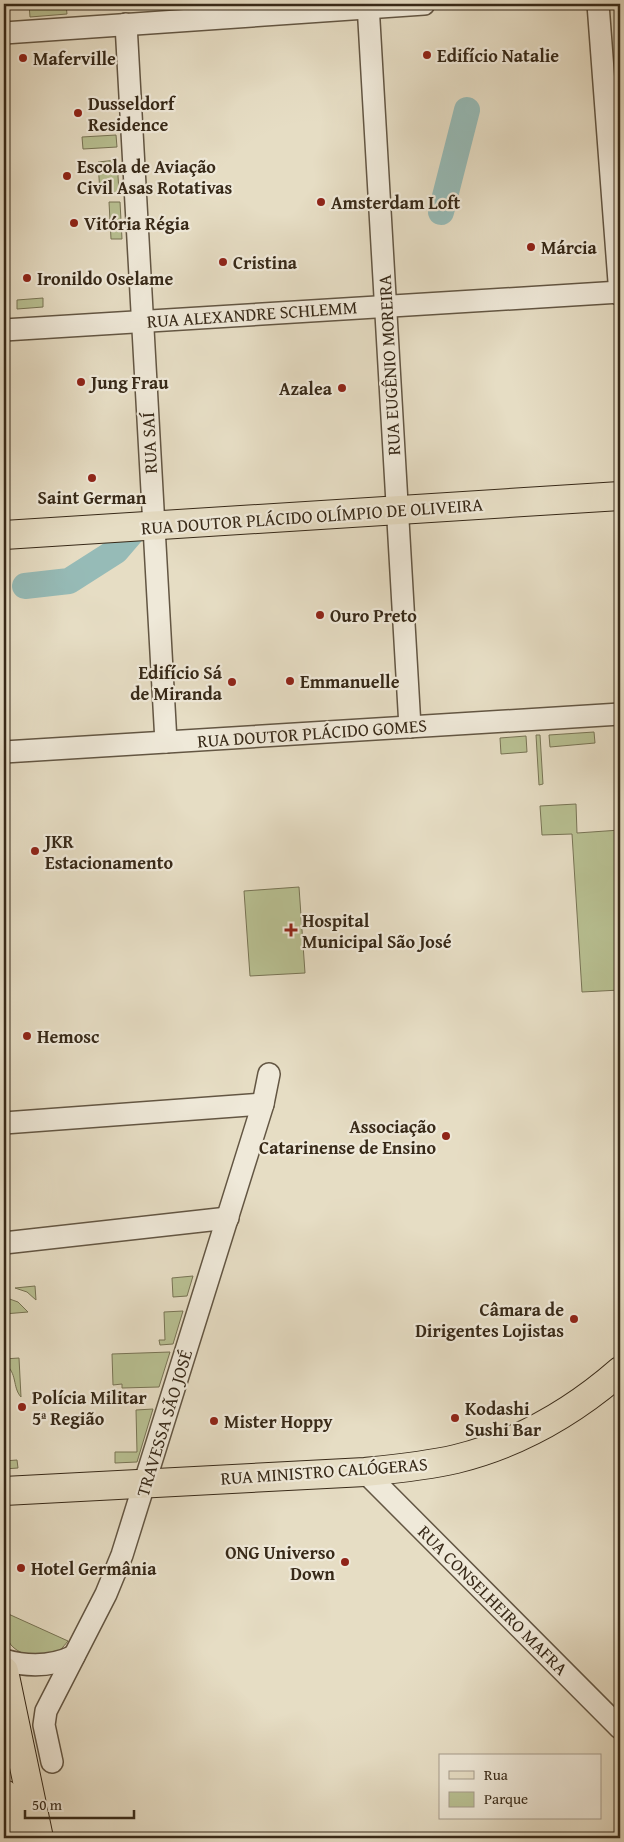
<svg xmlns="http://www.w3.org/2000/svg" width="624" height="1842" font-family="'Gentium Book Plus',serif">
  <rect width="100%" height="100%" fill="#e6ddc4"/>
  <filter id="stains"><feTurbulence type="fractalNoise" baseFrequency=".004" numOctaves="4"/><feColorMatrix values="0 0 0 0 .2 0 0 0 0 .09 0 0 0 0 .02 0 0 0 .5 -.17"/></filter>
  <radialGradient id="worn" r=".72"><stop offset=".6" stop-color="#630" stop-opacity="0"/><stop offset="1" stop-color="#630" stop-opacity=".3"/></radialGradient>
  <!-- green -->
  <g fill="#b8c092" stroke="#787455">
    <polygon points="29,4 66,4 67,14 30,17"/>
    <polygon points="116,135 117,147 83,149 82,137"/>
    <polygon points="117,160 119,192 100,193 98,162"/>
    <polygon points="109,202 120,202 122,239 111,239"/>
    <polygon points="43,298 43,307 17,309 17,300"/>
    <polygon points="594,732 595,743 550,747 549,735"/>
    <polygon points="536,735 540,735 543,784 539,785"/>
    <polygon points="526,736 527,752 501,754 500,738"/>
    <polygon points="576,804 577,833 620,830 620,990 582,992 572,834 542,835 540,806"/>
    <polygon points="299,887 305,973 250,976 244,891"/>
    <polygon points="193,1276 187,1296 173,1297 172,1278"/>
    <polygon points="35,1286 36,1300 27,1292 15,1288"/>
    <polygon points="4,1297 18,1302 28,1312 4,1314"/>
    <polygon points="183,1311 173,1344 160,1345 159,1340 165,1340 164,1312"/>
    <polygon points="170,1352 159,1387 122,1388 122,1384 113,1385 112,1354"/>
    <path d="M19,1358L21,1397C12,1387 18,1373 4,1363V1359Z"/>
    <polygon points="153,1409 137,1462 115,1463 115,1452 137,1452 136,1410"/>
    <polygon points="17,1460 18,1468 4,1469 4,1461"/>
    <path d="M4,1612L68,1641C63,1647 58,1654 50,1656C36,1659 14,1654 8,1640C5,1633 4,1620 4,1612Z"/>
  </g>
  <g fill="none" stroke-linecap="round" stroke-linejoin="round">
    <!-- river -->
    <g stroke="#96bbb7" stroke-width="26">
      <polyline points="441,212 467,110"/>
      <polyline points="25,586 69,581 116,551 134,530"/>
    </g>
    <defs>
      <g id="minor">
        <polyline points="368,4 410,727"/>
        <polyline points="598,4 620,295"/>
        <polyline points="126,24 166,742"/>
        <polyline points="4,33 424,4"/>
        <polyline points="4,330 620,292"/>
        <polyline points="4,752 620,714"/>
        <polyline points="4,1123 263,1104"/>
        <polyline points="4,1243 228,1218"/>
        <polyline points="365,1472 620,1728"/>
        <path d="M4,1660C28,1667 51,1667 74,1656"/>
        <polyline points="52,1762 44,1725 46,1711 106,1594 122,1555 263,1104 269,1074"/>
      </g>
      <g id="major">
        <polyline points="4,535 620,496"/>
        <path d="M4,1491L365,1472C395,1469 426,1466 456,1459C517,1444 573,1412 620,1371"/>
        <polyline points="4,1671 39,1838"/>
        <polyline points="4,1794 13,1838"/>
      </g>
    </defs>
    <!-- minor casing -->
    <use href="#minor" stroke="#635643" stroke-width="24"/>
    <!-- major casing -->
    <use href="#major" stroke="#372918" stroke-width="30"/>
    <!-- minor -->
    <use href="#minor" stroke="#efe9d9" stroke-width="21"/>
    <!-- major -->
    <use href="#major" stroke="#e6ddc4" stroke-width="28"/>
  </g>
  <!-- markers -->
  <g fill="#8f2418" stroke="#efe9d9" stroke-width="2">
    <circle cx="427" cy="55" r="5"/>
    <circle cx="23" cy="58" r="5"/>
    <circle cx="78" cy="113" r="5"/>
    <circle cx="67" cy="176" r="5"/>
    <circle cx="321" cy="202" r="5"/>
    <circle cx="74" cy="223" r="5"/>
    <circle cx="531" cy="247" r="5"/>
    <circle cx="223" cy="262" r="5"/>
    <circle cx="27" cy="278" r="5"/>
    <circle cx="81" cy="382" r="5"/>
    <circle cx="342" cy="388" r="5"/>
    <circle cx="92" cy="478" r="5"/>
    <circle cx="320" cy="615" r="5"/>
    <circle cx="290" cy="681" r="5"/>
    <circle cx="232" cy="682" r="5"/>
    <circle cx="35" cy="851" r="5"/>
    <path d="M288.5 922.5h5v5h5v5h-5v5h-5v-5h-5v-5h5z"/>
    <circle cx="27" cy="1036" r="5"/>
    <circle cx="446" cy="1136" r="5"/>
    <circle cx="574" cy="1319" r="5"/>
    <circle cx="22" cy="1407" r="5"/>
    <circle cx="455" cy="1418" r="5"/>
    <circle cx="214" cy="1421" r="5"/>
    <circle cx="345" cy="1562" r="5"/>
    <circle cx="21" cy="1568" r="5"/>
  </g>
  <g text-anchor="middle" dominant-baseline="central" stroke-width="4.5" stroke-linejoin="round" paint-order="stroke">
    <!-- poi labels -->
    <g font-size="18" font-weight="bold" fill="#372918" stroke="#efe9d9" text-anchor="start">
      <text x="437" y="55">Edifício Natalie</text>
      <text x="33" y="58">Maferville</text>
      <text x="88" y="103">Dusseldorf<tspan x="88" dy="21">Residence</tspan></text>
      <text x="77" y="166">Escola de Aviação<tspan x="77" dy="21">Civil Asas Rotativas</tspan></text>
      <text x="331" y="202">Amsterdam Loft</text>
      <text x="84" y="223">Vitória Régia</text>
      <text x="541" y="247">Márcia</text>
      <text x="233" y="262">Cristina</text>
      <text x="37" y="278">Ironildo Oselame</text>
      <text x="91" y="382">Jung Frau</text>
      <text x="332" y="388" text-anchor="end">Azalea</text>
      <text x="92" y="497" text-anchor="middle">Saint German</text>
      <text x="330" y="615">Ouro Preto</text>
      <text x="222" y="672" text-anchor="end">Edifício Sá<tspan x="222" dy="21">de Miranda</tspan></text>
      <text x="300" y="681">Emmanuelle</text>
      <text x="45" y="841">JKR<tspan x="45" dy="21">Estacionamento</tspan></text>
      <text x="302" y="920">Hospital<tspan x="302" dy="21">Municipal São José</tspan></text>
      <text x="37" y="1036">Hemosc</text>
      <text x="436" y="1126" text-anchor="end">Associação<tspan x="436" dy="21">Catarinense de Ensino</tspan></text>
      <text x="564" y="1309" text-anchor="end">Câmara de<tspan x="564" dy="21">Dirigentes Lojistas</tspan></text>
      <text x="32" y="1397">Polícia Militar<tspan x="32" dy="21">5ª Região</tspan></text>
      <text x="465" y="1408">Kodashi<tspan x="465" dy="21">Sushi Bar</tspan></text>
      <text x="224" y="1421">Mister Hoppy</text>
      <text x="335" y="1552" text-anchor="end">ONG Universo<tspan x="335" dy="21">Down</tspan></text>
      <text x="31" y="1568">Hotel Germânia</text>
    </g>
    <!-- street labels -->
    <g font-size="18" fill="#372918" stroke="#efe9d9">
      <text transform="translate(252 314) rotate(-4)">RUA ALEXANDRE SCHLEMM</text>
      <text transform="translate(389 365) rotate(-93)">RUA EUGÊNIO MOREIRA</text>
      <text transform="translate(149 443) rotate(-93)">RUA SAÍ</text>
      <text transform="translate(312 516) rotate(-4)">RUA DOUTOR PLÁCIDO OLÍMPIO DE OLIVEIRA</text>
      <text transform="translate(312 733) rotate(-4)">RUA DOUTOR PLÁCIDO GOMES</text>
      <text transform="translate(164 1423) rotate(-73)">TRAVESSA SÃO JOSÉ</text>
      <text transform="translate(324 1471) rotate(-4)">RUA MINISTRO CALÓGERAS</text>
      <text transform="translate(493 1600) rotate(45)">RUA CONSELHEIRO MAFRA</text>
    </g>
  </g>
  <!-- margin -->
  <rect width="624" height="1842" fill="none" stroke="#e6ddc4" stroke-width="20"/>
  <rect x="5" y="5" width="614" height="1832" fill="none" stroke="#372918" stroke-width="2.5"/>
  <rect x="10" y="10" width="604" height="1822" fill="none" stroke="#372918"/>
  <!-- legend -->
  <rect x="439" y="1754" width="162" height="65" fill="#efe9d9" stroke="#a59c8c"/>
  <rect x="449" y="1771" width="25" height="8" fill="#e6ddc4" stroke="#a59c8c"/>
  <text x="484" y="1780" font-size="15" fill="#372918">Rua</text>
  <rect x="449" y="1792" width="25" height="15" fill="#b8c092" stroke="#a59c8c"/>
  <text x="484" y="1804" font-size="15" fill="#372918">Parque</text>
  <!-- scale -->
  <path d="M25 1810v8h109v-8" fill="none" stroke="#372918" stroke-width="2.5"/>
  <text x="32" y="1810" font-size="15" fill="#372918" stroke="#efe9d9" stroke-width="4" paint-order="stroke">50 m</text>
  <rect width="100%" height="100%" filter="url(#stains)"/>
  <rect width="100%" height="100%" fill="url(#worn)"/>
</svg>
